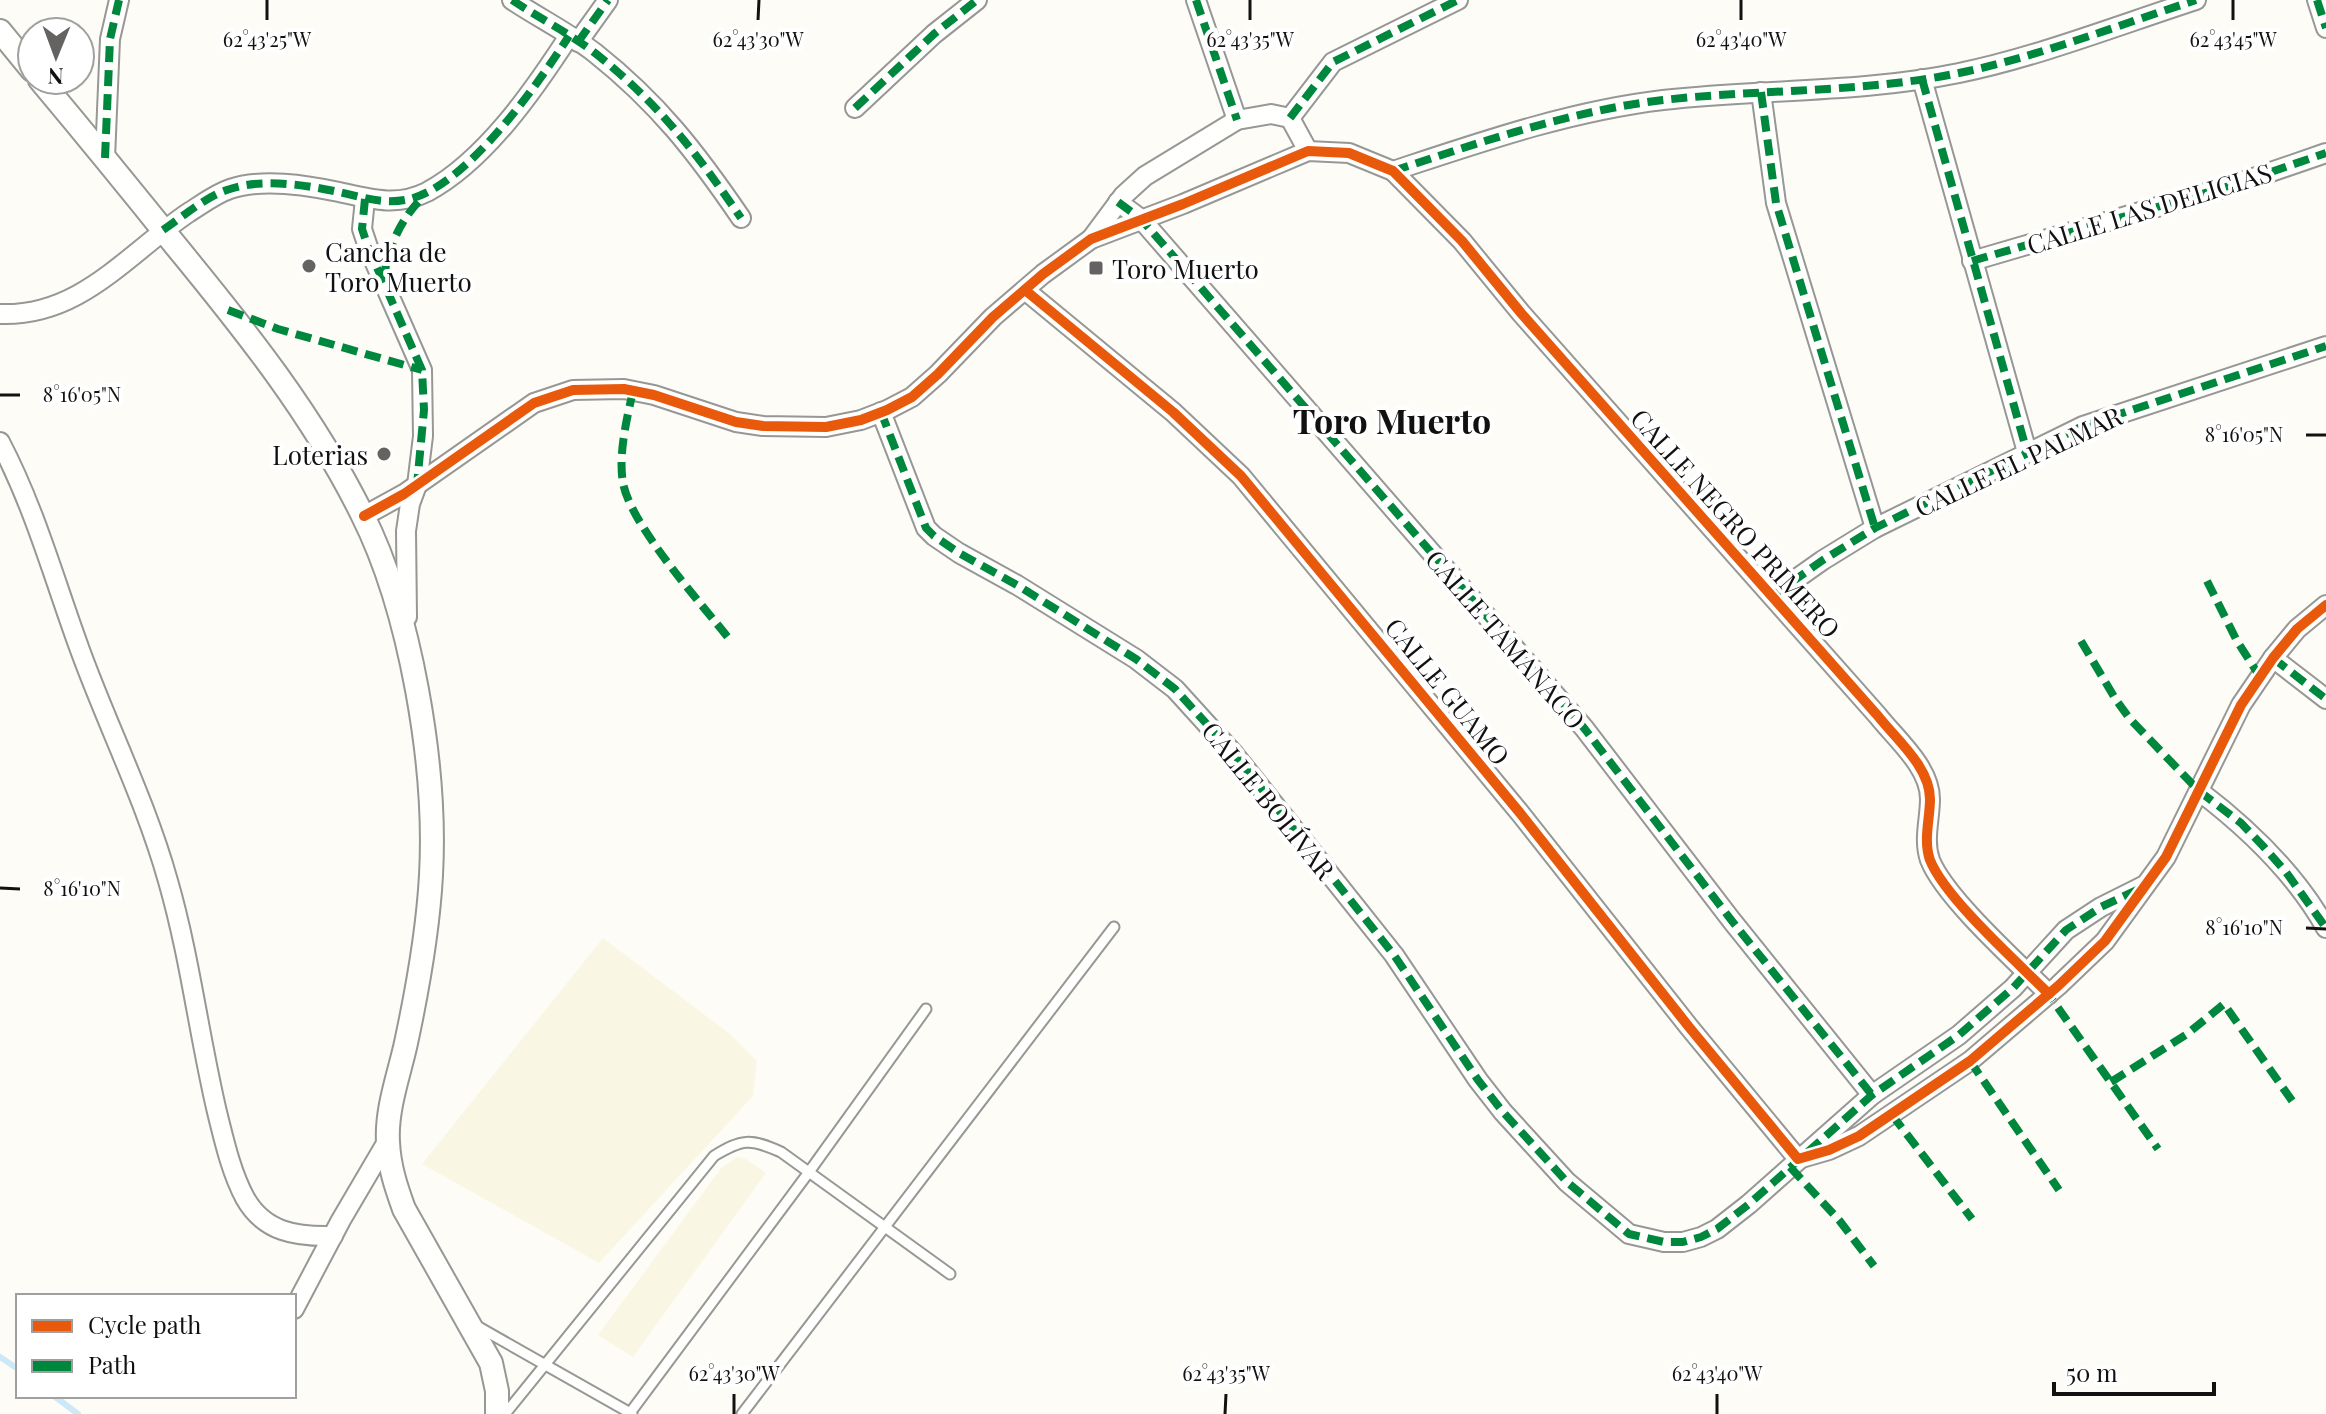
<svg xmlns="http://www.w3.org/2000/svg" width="2326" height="1414" font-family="'Playfair Display',serif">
  <rect width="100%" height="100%" fill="#fdfcf7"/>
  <!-- farmland -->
  <g fill="#f9f7e4">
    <polygon points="603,938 730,1034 757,1061 753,1096 599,1263 422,1164"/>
    <polygon points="737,1157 746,1159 766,1173 633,1357 598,1335 722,1167"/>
  </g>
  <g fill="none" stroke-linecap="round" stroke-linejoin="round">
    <!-- stream -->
    <g stroke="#cde8f7" stroke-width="6">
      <polyline points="0,1357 18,1369"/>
      <polyline points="54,1396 78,1414"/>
    </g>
    <defs>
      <g id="service">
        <polyline points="475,1325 632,1414"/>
        <polyline points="630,1413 809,1172 926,1009"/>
        <path d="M505,1414L714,1156C742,1139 750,1138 781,1152L950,1274"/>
        <polyline points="742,1414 1114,927"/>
      </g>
      <g id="minor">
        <path d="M512,0C539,18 569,33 595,53C658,103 696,152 741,218"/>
        <polyline points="1196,0 1237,120"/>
        <polyline points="2317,0 2326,28"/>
        <polyline points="578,42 608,0"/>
        <polyline points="1922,79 2027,452"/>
        <polyline points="1761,92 1776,203 1875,528"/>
        <polyline points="855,108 934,34 977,0"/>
        <polyline points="1290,118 1333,62 1458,0"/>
        <polyline points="1290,118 1308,151"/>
        <polyline points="105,158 110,39 119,0"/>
        <path d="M1393,171C1481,142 1570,111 1663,100C1761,89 1862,93 1959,73C2037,57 2119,25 2196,0"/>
        <polyline points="365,199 362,229 368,247 422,370 423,436 417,485 410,504 406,531 407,617"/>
        <polyline points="1118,202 1141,219 1584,728 1732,921 1872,1095"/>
        <polyline points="1091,239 1123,196 1145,176 1237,120 1271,114 1290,118"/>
        <polyline points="1972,261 2236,184 2326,153"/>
        <polyline points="1025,290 1173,412 1241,476 1520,813 1689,1027 1798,1159 1829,1150 1859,1136 1970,1061 2058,986 2105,941 2166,857 2241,705 2273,658 2297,629 2326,605"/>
        <path d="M0,314C80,317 126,255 188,213C201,205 215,194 230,189C262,178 306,185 339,192C370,199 397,207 427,192C485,161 534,90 569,36"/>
        <polyline points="881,412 926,528 934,536 959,553 1017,585 1136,659 1175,689 1234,754 1394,955 1478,1080 1503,1112 1567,1182 1629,1234 1664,1242 1683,1242 1701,1237 1717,1229 1749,1204 1872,1095 1959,1035 2013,988 2066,930 2101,907 2145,885"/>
        <path d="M0,442C35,509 54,579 80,650C108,727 146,802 168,881C190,957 199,1036 217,1112C224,1140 231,1172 245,1198C264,1232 296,1237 333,1236"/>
        <path d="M364,516L404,494L534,403L573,390L624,389L654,395L736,422L763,426L826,427L861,420L887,410L912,397L938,374L993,317L1043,274L1091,239L1183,204L1308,151L1349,153L1393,171L1462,241L1521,313L1878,716C1896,739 1930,767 1930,799C1930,819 1923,840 1930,860C1945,898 2018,963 2049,994"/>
        <polyline points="1772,596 1823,560 1875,528 2083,426 2326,346"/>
        <polyline points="2273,658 2326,699"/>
        <path d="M2199,791C2249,829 2295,873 2326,928"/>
        <polyline points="294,1309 341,1220 388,1140"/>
      </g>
      <g id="tertiary">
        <polyline points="0,31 32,70"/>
        <path d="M40,80C86,135 131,190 176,246C245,330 313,415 362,514C411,611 437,767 431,875C428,932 418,987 406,1043C399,1075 386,1109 388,1142C389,1166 396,1187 404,1209L491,1363L497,1391V1414"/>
      </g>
    </defs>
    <!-- service casing -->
    <use href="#service" stroke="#979795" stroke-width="13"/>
    <!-- minor casing -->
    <use href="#minor" stroke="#979795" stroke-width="22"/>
    <!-- tertiary casing -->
    <use href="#tertiary" stroke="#979795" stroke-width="26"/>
    <!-- service -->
    <use href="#service" stroke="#fffffe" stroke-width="9"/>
    <!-- minor -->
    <use href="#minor" stroke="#fffffe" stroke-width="18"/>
    <!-- tertiary -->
    <use href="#tertiary" stroke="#fffffe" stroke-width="22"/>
    <!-- quiet -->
    <g stroke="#00873e" stroke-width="8" stroke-dasharray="16 8" stroke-linecap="butt">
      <path d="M512,0C539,18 569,33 595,53C658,103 696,152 741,218"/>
      <polyline points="1196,0 1237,120"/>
      <polyline points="2317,0 2326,28"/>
      <polyline points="578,42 608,0"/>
      <polyline points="1922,79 2027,452"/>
      <polyline points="1761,92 1776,203 1875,528"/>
      <polyline points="855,108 934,34 977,0"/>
      <polyline points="1290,118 1333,62 1458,0"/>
      <polyline points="105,158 110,39 119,0"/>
      <path d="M1393,171C1481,142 1570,111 1663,100C1761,89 1862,93 1959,73C2037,57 2119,25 2196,0"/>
      <polyline points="365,199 362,229 368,247 422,370 424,410 417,485"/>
      <polyline points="1118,202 1141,219 1584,728 1732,921 1872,1095"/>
      <path d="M163,230C184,216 206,196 230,189C263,178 306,185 339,192C361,197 382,204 405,200C464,190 538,84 569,36"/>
      <polyline points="1972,261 2236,184 2326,153"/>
      <path d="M383,281C388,248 400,219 424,196"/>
      <polyline points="228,310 278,329 422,370"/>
      <path d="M633,391C627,418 618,454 623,483C631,526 701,603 730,640"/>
      <polyline points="881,412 926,528 934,536 959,553 1017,585 1136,659 1175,689 1234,754 1394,955 1478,1080 1503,1112 1567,1182 1629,1234 1664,1242 1683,1242 1701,1237 1717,1229 1749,1204 1872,1095 1959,1035 2013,988 2066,930 2101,907 2141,888"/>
      <polyline points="2207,581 2237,641 2260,677"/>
      <polyline points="1772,596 1823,560 1875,528 2083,426 2326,346"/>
      <polyline points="2081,641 2116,700 2130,719 2199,791 2241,823 2263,846 2286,872 2326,928"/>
      <polyline points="2273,658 2326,699"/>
      <polyline points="2044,988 2158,1149"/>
      <polyline points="1970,1061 2059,1190"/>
      <polyline points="2111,1082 2187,1034 2224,1004 2295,1105"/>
      <polyline points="1892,1115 1972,1219"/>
      <polyline points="1790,1167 1839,1220 1874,1266"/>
    </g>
    <defs>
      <g id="cycleway">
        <polyline points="1025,290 1173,412 1241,476 1520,813 1689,1027 1798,1159 1829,1150 1859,1136 1970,1061 2058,986 2105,941 2166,857 2241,705 2273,658 2297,629 2326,605"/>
        <path d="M364,516L404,494L534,403L573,390L624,389L654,395L736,422L763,426L826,427L861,420L887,410L912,397L938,374L993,317L1043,274L1091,239L1183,204L1308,151L1349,153L1393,171L1462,241L1521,313L1878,716C1896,739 1930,767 1930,799C1930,819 1923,840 1930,860C1945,898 2018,963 2049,994"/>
      </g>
    </defs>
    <!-- cycleway casing -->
    <use href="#cycleway" stroke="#fff" stroke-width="15"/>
    <!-- cycleway -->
    <use href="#cycleway" stroke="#e8590c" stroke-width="10"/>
  </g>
  <!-- ticks -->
  <path fill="none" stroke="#111" stroke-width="3" d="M267,20V0M758,20L759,0M1250,20V0M1741,20V0M2233,20V0M0,395H20M2306,435H2326M0,888L20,889M2306,928L2326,929M734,1414V1394M1225,1414L1226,1394M1717,1414V1394"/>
  <!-- markers -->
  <g fill="#646362" stroke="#fff" stroke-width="3">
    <circle cx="309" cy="266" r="8"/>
    <rect x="1088" y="260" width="16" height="16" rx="4"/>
    <circle cx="384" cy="454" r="8"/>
  </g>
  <g text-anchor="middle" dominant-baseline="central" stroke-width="8" stroke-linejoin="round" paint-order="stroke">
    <!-- street labels -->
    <g font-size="26" fill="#111" stroke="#fff">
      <text transform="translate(2149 208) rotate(-17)">CALLE LAS DELICIAS</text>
      <text transform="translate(2018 461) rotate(-25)">CALLE EL PALMAR</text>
      <text transform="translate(1736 523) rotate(48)">CALLE NEGRO PRIMERO</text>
      <text transform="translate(1506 639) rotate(49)">CALLE TAMANACO</text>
      <text transform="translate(1448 691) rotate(51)">CALLE GUAMO</text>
      <text transform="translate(1269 800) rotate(51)">CALLE BOLÍVAR</text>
    </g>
    <!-- poi labels -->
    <g font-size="26" fill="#111" stroke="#fff" text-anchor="start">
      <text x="325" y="251">Cancha de<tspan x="325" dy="30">Toro Muerto</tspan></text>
      <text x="1112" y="268">Toro Muerto</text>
      <text x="368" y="454" text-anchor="end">Loterias</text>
    </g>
    <!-- district labels -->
    <g font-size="34" font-weight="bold" fill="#111" stroke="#fff">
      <text x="1392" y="420">Toro Muerto</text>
    </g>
  </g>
  <g font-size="20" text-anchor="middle" fill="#111" stroke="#fff" stroke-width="8" stroke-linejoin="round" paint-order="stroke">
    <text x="267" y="47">62°43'25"W</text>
    <text x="758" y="47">62°43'30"W</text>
    <text x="1250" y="47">62°43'35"W</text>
    <text x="1741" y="47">62°43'40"W</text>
    <text x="2233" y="47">62°43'45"W</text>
    <text x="82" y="402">8°16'05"N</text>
    <text x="2244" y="442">8°16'05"N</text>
    <text x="82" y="896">8°16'10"N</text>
    <text x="2244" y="935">8°16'10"N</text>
    <text x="734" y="1381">62°43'30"W</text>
    <text x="1226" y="1381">62°43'35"W</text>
    <text x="1717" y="1381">62°43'40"W</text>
  </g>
  <!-- legend -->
  <rect x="16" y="1294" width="280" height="104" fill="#ffffff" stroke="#a0a0a0" stroke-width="2"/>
  <rect x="32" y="1320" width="40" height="12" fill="#e8590c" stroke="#a0a0a0" stroke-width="2"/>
  <text x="88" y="1334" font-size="24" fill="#111111">Cycle path</text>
  <rect x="32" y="1360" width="40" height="12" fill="#00873e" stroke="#a0a0a0" stroke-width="2"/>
  <text x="88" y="1374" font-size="24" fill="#111111">Path</text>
  <!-- north arrow -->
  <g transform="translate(56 56) rotate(181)"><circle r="38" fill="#ffffff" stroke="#a0a0a0" stroke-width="2"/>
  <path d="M0-6L14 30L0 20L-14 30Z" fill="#646362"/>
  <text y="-12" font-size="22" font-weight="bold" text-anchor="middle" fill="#111111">N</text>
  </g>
  <!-- scale -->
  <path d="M2054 1382v12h160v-12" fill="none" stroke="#111111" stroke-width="4"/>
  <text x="2066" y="1382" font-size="24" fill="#111111" stroke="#ffffff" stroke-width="6" paint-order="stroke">50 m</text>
</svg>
